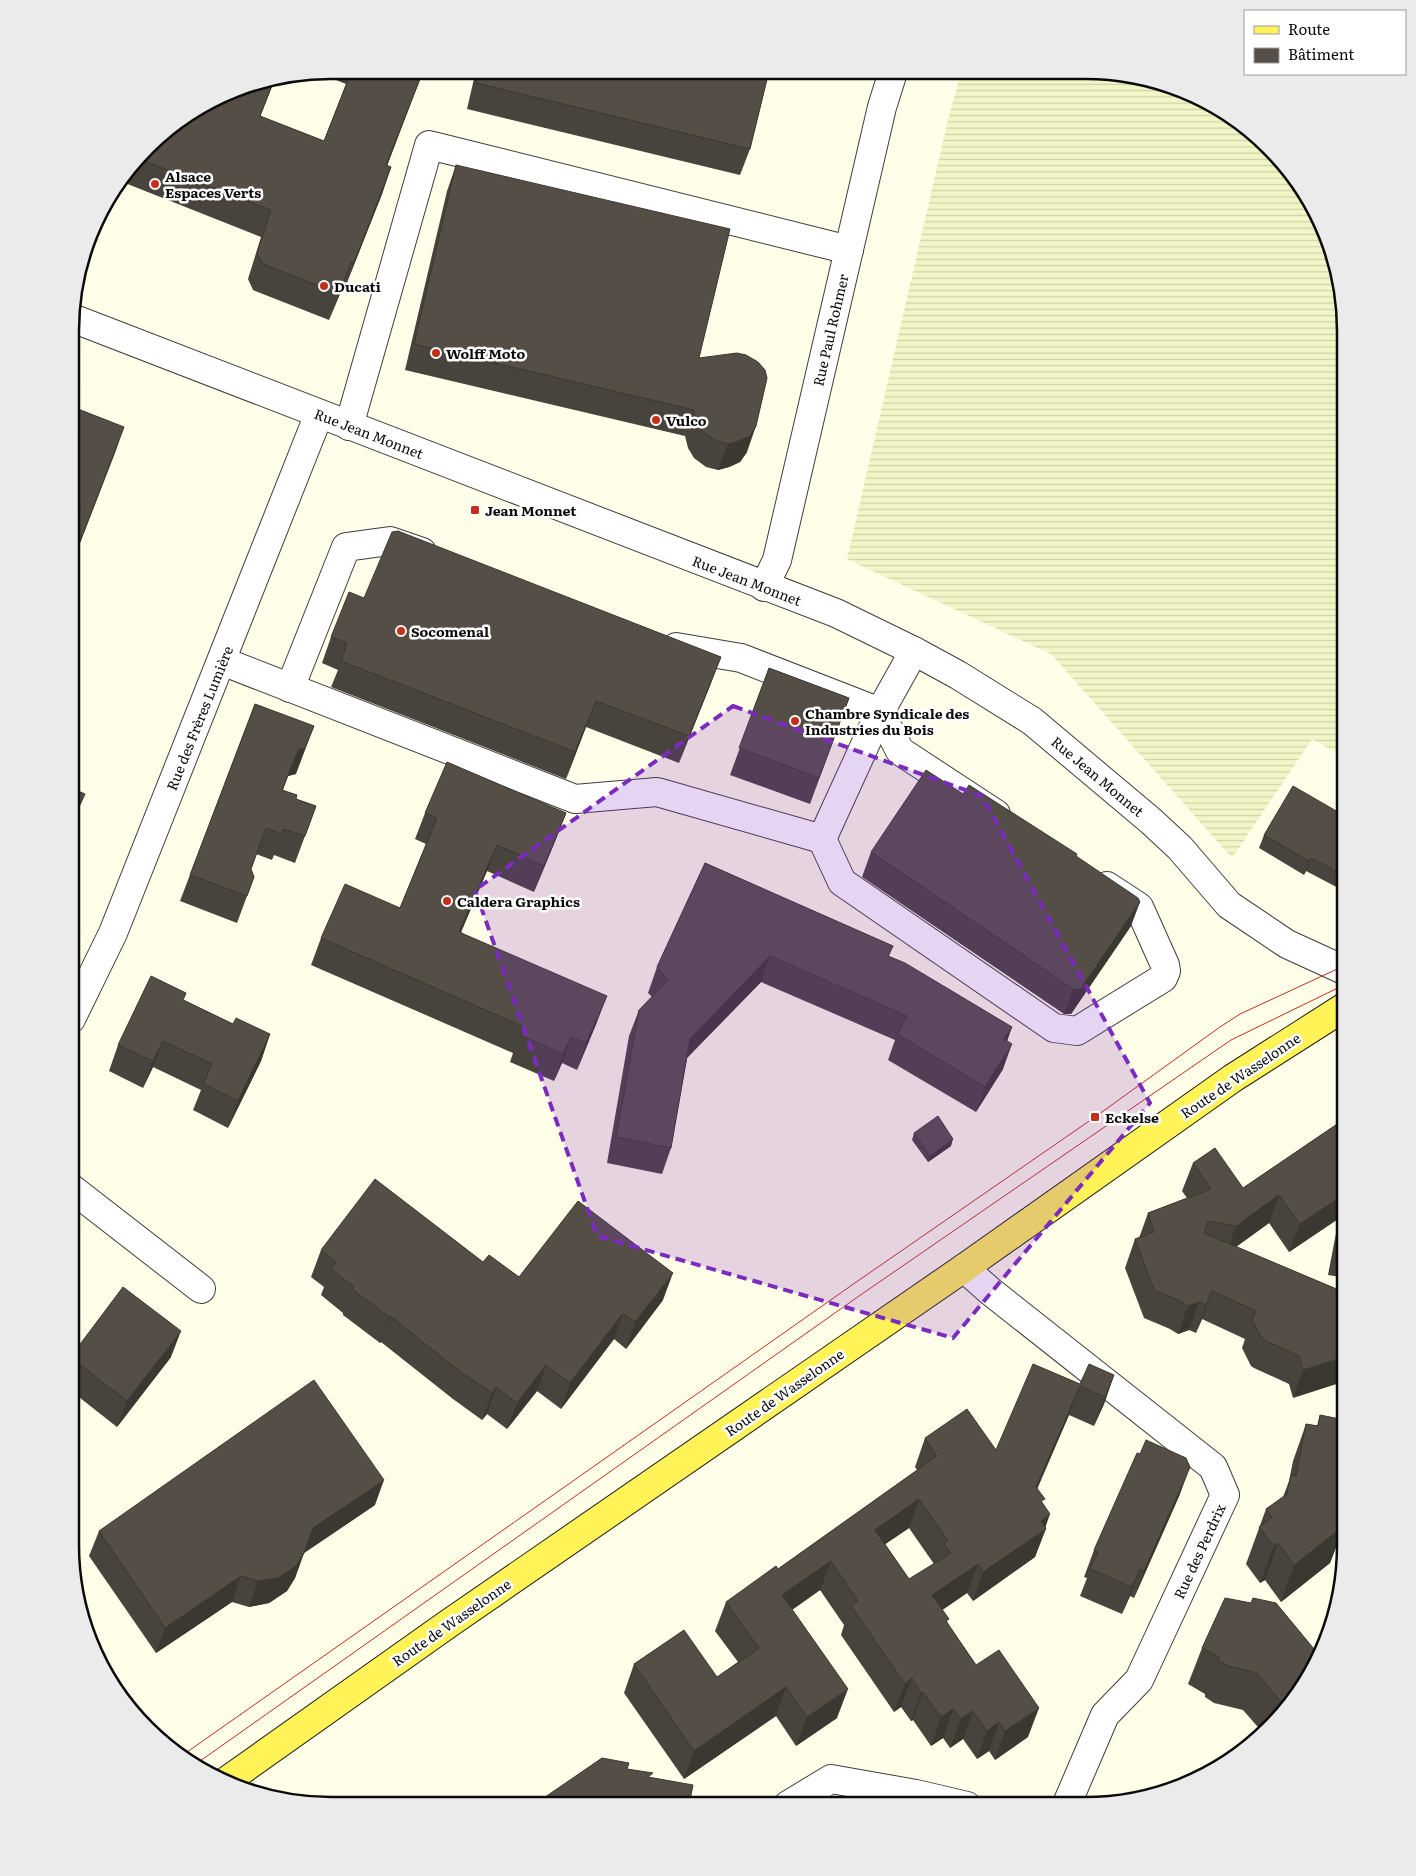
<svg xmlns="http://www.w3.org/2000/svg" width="1416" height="1876" font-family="Literata,serif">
  <defs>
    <pattern id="farmland-rules" width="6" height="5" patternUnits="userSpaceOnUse" patternTransform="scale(1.25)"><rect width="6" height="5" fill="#f2f6c7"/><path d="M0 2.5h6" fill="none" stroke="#ced2aa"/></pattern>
  </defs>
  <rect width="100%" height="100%" fill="#fffee8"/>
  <!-- farmland -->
  <polygon fill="url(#farmland-rules)" points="961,72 1120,72 1185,90 1244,124 1282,159 1319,215 1337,263 1346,330 1346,758 1312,739 1232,858 1051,654 847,559 948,120"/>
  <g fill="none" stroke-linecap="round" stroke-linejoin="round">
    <defs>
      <g id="minor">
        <polyline points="72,318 836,613 914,651 958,675 1032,721 1151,821 1180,848 1229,905 1287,944 1346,971"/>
        <polyline points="349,426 429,145 849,250"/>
        <polyline points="764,587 777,560 882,107 893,72"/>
        <polyline points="914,651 880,712 900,751 996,814"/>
        <polyline points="222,661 575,799 657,792 822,839 880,712 741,658 676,647"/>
        <polyline points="290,688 346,547 390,541 422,552"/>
        <polyline points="822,839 842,882 1054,1028 1077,1031 1163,978 1166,971 1165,965 1139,907 1107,886"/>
        <polyline points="71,1019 113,933 319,414"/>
        <polyline points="71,1188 201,1289"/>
        <polyline points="964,1268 990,1291 1213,1467 1225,1495 1139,1680 1105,1715 1066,1806"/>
        <polyline points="788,1805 831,1779 916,1794 967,1806"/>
      </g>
      <polyline id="major" points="225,1782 448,1624 964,1268 1233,1078 1346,1006"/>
    </defs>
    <!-- minor casing -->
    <use href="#minor" stroke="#3e3e3e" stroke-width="30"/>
    <!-- major casing -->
    <use href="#major" stroke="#1c1c1c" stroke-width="30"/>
    <!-- minor -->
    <use href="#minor" stroke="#fff" stroke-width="28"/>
    <!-- major -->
    <use href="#major" stroke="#fff358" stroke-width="28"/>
    <!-- tram -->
    <g stroke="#c32f1b" stroke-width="1">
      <polyline points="180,1757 852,1285 1095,1117 1220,1027 1240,1014 1346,965"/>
      <polyline points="193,1766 859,1296 1231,1040 1346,984"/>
    </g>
  </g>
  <!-- wall -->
  <g fill="#48433c" fill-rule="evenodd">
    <polygon points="330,70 416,70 413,77 420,79 387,166 391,167 382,194 344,290 342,289 329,320 253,290 248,279 261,237 120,181 159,134 246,84 275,79 260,116 324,141 346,84 316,72"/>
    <polygon points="476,70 769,71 750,149 740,175 467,109"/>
    <polygon points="456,165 699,358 747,452 740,462 729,467 718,470 706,467 694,458 688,448 685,436 405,370 447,191"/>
    <polygon points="364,598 711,683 679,763 586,727 566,779 331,687 338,670 322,663 331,637"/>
    <polygon points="769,668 849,698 810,804 730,775"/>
    <polygon points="255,704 296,774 288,776 283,790 296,799 316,806 295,863 274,855 272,860 256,854 251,869 254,877 237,923 180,901"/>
    <polygon points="963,794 1076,856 1131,926 1071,1014 1064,1014 862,877 871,852"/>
    <polygon points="425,813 566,813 556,839 534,892 487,871 461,932 597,1022 577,1070 562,1063 554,1081 510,1062 513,1053 311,965 321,938 400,908 426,844 415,839"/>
    <polygon points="1337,815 1346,820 1346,892 1306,871 1304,875 1259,848 1264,835"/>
    <polygon points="705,863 893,946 889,956 1012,1027 1007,1041 1003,1069 976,1112 888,1060 895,1040 761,982 687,1058 671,1148 662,1174 607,1163 629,1036 639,1010 652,997 648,993 657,967"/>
    <polygon points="184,1000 233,1024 270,1034 261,1061 228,1128 193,1110 201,1090 153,1067 143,1088 109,1071 118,1045"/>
    <polygon points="1346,1118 1346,1278 1328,1275 1337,1228 1341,1217 1289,1252 1269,1223 1236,1247 1346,1293 1293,1398 1289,1384 1254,1368 1251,1366 1242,1348 1245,1339 1202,1319 1196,1333 1189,1330 1178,1334 1170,1329 1144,1318 1125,1268 1135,1239 1139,1238 1148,1213 1187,1198 1182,1191 1193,1163 1243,1188"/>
    <polygon points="914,1133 951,1146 928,1162 912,1140"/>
    <polygon points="321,1250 483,1262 519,1277 663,1300 626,1349 614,1339 561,1409 537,1391 507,1429 487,1414 482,1420 453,1399 381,1342 380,1343 343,1315 343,1313 321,1295 324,1287 311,1277"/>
    <polygon points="70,1287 78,1347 171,1357 117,1427 70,1390"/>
    <path d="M1114,1375L1104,1404L1094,1426L1069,1415L1037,1488L1043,1504L1046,1529L1035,1557L973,1601L967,1593L942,1610L948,1624L976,1665L1028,1737L995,1760L989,1751L977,1759L963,1739L950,1748L943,1738L931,1746L913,1720L911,1721L901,1707L894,1712L841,1635L844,1625L820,1590L792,1610L837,1718L796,1746L776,1716L684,1779L624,1693L634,1664L717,1677L738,1662L715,1631L726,1602L778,1569L917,1470L915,1467L925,1438L996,1450L1080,1384ZM909,1528L934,1564L909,1579L885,1544Z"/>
    <polygon points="1320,1415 1344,1526 1330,1563 1281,1602 1265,1580 1260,1583 1246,1564 1266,1509 1283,1497 1289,1481 1293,1461 1306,1424 1317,1426"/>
    <polygon points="1180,1494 1134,1598 1130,1596 1122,1614 1080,1596 1087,1578 1084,1577 1094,1550"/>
    <polygon points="375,1505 304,1553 295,1578 287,1591 269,1603 249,1607 232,1602 156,1653 89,1556 99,1531"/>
    <polygon points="1202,1648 1302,1690 1264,1734 1243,1710 1214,1703 1205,1697 1205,1694 1188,1684"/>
  </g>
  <!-- shaded-wall -->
  <g fill="#3b3731">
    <polygon points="274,79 275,79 250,142"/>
    <polygon points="420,79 410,105 377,192 386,165"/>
    <polygon points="391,167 382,194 344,290 354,263"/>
    <polygon points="351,262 342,289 329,320 339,294"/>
    <polygon points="756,426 747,452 740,462 729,467 718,470 728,444"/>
    <polygon points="124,427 115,453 72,564 72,562"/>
    <polygon points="721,657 711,683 679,763 689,736"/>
    <polygon points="596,701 566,779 575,752"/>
    <polygon points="314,726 296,774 288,776 272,816 298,750"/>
    <polygon points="566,813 556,839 534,892 544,866"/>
    <polygon points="497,845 487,871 450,958 459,932"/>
    <polygon points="1311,858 1306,871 1304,875 1309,861"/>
    <polygon points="1140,902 1131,926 1071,1014 1064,1014 1073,989"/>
    <polygon points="770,956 761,982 681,1064 690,1039"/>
    <polygon points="607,996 597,1022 577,1070 586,1043"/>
    <polygon points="1012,1027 1003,1052 1004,1039"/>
    <polygon points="270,1034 261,1061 228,1128 238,1101"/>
    <polygon points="571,1037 562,1063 554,1081 563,1054"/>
    <polygon points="163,1041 153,1067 143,1088 153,1061"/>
    <polygon points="1012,1044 1003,1069 976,1112 985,1087"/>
    <polygon points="953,1139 951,1146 928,1162 930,1156"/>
    <polygon points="1346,1193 1346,1214 1344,1208 1341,1217 1289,1252 1300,1224"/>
    <polygon points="1279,1195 1269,1223 1226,1254 1236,1226"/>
    <polygon points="673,1273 663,1300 626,1349 635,1322"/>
    <polygon points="1212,1291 1202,1319 1196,1333 1206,1305"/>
    <polygon points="1199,1302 1189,1330 1178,1334 1188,1306"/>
    <polygon points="623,1313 614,1339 561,1409 570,1383"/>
    <polygon points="390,1316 381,1342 380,1343 389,1317"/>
    <polygon points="181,1331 171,1357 117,1427 127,1401"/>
    <polygon points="1346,1356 1346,1381 1293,1398 1303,1370"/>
    <polygon points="546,1365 537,1391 507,1429 517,1403"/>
    <polygon points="1114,1375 1104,1404 1094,1426 1105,1397"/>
    <polygon points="1080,1386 1069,1415 1026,1515 1036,1487"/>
    <polygon points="496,1387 487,1414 482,1420 492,1393"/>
    <polygon points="1190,1467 1180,1494 1134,1598 1144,1571"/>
    <polygon points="384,1480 375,1505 304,1553 295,1578 287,1591 269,1603 249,1607 258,1581 313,1528"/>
    <polygon points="919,1499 909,1528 865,1558 875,1530"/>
    <polygon points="1050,1514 1035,1557 973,1601 983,1572 1041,1521"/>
    <polygon points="1344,1526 1330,1563 1281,1602 1294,1565"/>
    <polygon points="1278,1543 1265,1580 1260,1583 1274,1546"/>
    <polygon points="831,1561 820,1590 772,1624 782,1595"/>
    <polygon points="978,1564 967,1593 922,1624 932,1595"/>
    <polygon points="1140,1569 1130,1596 1122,1614 1132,1587"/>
    <polygon points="241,1576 232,1602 156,1653 165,1628"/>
    <polygon points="912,1678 901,1707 894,1712 905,1684"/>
    <polygon points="786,1687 776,1716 684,1779 694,1751"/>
    <polygon points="848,1689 837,1718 796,1746 807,1717"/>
    <polygon points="923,1692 913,1720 911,1721 921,1693"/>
    <polygon points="1039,1708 1028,1737 995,1760 1005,1731"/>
    <polygon points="953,1709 943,1738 931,1746 941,1717"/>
    <polygon points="973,1711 963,1739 950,1748 961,1719"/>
    <polygon points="999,1722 989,1751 977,1759 987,1731"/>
  </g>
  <!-- building -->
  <g fill="#544e46" stroke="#3b3731" fill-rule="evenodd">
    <polygon points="352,70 415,70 412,76 420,79 386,165 391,167 354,263 351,262 339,294 263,264 257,253 271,210 139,159 159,134 246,84 274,79 260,116 324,141"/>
    <polygon points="479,70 769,71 750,149 476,83"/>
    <polygon points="456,165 730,229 699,358 737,353 746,355 758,362 765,370 767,378 756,426 750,436 739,441 728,444 716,441 703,432 697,423 694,410 414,344"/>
    <polygon points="72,405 73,407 124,427 72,562"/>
    <polygon points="398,531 721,657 689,736 596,701 575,752 341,661 347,643 331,637 349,592 364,598 392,532"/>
    <polygon points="769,668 849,698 819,778 739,748"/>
    <polygon points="255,704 314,726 305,748 298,750 282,790 297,795 296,799 316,806 305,836 283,829 282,834 266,828 251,869 254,877 247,896 190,875"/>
    <polygon points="447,762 566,813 544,866 497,845 459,932 607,996 586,1043 571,1037 563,1054 520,1035 524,1027 321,938 345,884 400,908 437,818 425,813"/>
    <polygon points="926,770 963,794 969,785 1077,854 1076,856 1138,898 1140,902 1080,990 1073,989 871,852"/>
    <polygon points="1293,786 1338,812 1336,814 1346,820 1346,876 1311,858 1309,861 1264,835"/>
    <polygon points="71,788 85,794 73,820 71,819"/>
    <polygon points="705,863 893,946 888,956 905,963 1012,1027 1004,1039 1012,1044 985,1087 897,1034 907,1016 770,956 690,1039 671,1148 616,1137 639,1010 668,980 657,967"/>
    <polygon points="151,976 186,993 183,1000 233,1024 236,1018 270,1034 238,1101 203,1084 212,1064 163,1041 153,1061 118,1045"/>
    <polygon points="938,1116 953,1139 930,1156 914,1133"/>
    <polygon points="1346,1118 1346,1193 1300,1224 1279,1195 1236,1226 1208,1221 1204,1233 1346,1293 1346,1356 1303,1370 1299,1356 1264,1340 1261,1337 1252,1320 1256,1311 1212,1291 1206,1305 1199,1302 1188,1306 1180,1301 1154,1290 1135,1239 1154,1232 1148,1213 1211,1189 1193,1163 1215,1148 1243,1188"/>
    <polygon points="375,1179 483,1262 489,1255 519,1277 578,1201 673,1273 635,1322 623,1313 570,1383 546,1365 517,1403 496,1387 492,1393 462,1373 390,1316 389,1317 352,1289 354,1287 331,1269 336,1262 321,1250"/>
    <polygon points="1344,1208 1346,1208 1346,1256 1335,1254"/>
    <polygon points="70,1287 76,1291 78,1347 123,1287 181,1331 127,1401 70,1357"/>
    <path d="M1033,1364L1080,1384L1089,1364L1114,1375L1105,1397L1080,1386L1036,1487L1045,1499L1041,1501L1050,1514L1041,1521L1046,1529L983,1572L978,1564L932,1595L949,1619L946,1621L976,1665L999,1650L1039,1708L1005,1731L999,1722L987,1731L973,1711L961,1719L953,1709L941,1717L923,1692L921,1693L912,1678L905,1684L851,1606L858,1601L831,1561L782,1595L848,1689L807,1717L786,1687L694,1751L634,1664L684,1630L717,1677L759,1648L726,1602L776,1566L778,1569L937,1456L925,1438L967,1409L996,1450ZM919,1499L948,1541L944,1544L951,1553L909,1579L875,1530Z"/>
    <polygon points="314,1380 384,1480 313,1528 304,1553 296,1566 278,1578 258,1581 241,1576 165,1628 99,1531"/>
    <polygon points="1320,1415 1345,1420 1345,1517 1344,1526 1294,1565 1278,1543 1274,1546 1259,1527 1272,1517 1266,1509 1287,1494 1291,1475 1296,1476 1306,1424 1318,1426"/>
    <polygon points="1146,1440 1186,1458 1190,1467 1144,1571 1140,1569 1132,1587 1090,1569 1098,1552 1094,1550 1137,1453 1140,1454"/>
    <polygon points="1225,1598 1251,1603 1253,1598 1276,1603 1319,1655 1317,1657 1318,1658 1302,1690 1286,1708 1257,1673 1228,1666 1218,1660 1219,1657 1202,1648"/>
    <polygon points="602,1758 629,1763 627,1769 653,1773 648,1777 693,1785 689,1805 535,1804"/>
  </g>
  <!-- marked area -->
  <path fill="#7b2cbf" fill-opacity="0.2" stroke="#7b2cbf" stroke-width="4" stroke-dasharray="10 6" stroke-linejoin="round" d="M733,706L982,796L1150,1103L953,1338L597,1236L475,890Z"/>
  <!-- markers -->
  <g fill="#c32f1b" stroke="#fff" stroke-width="2">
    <circle cx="155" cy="184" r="5"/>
    <circle cx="324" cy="286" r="5"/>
    <circle cx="436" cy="353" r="5"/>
    <circle cx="656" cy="420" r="5"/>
    <rect x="470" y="505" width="10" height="10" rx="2.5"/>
    <circle cx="401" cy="631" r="5"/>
    <circle cx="795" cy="721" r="5"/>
    <circle cx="447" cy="901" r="5"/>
    <rect x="1090" y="1112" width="10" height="10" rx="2.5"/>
  </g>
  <g text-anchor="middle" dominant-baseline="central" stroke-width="5" stroke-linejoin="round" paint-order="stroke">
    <!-- poi labels -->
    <g font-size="14" font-weight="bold" fill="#0b0b0b" stroke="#fff" text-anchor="start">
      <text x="165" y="176">Alsace<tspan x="165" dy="16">Espaces Verts</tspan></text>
      <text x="334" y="286">Ducati</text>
      <text x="446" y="353">Wolff Moto</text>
      <text x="666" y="420">Vulco</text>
      <text x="485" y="510">Jean Monnet</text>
      <text x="411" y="631">Socomenal</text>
      <text x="805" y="713">Chambre Syndicale des<tspan x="805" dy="16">Industries du Bois</tspan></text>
      <text x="457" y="901">Caldera Graphics</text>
      <text x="1105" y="1117">Eckelse</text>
    </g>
    <!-- street labels -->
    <g font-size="14" fill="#0b0b0b" stroke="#fff">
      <text transform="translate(830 330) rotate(-77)">Rue Paul Rohmer</text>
      <text transform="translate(369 433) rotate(21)">Rue Jean Monnet</text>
      <text transform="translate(747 580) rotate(21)">Rue Jean Monnet</text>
      <text transform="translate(199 718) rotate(-68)">Rue des Frères Lumière</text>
      <text transform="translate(1098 776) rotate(40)">Rue Jean Monnet</text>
      <text transform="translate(1240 1075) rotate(-34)">Route de Wasselonne</text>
      <text transform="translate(784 1392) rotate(-35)">Route de Wasselonne</text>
      <text transform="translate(1199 1551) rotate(-65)">Rue des Perdrix</text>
      <text transform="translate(451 1622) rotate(-35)">Route de Wasselonne</text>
    </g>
  </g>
  <!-- crop -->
  <path d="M0 0H1416V1876H0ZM331 79H1085A252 252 0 0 1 1337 331V1545A252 252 0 0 1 1085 1797H331A252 252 0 0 1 79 1545V331A252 252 0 0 1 331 79Z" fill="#ebebeb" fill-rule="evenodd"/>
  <path fill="none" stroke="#0b0b0b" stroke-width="2.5" d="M331 79H1085A252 252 0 0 1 1337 331V1545A252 252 0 0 1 1085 1797H331A252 252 0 0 1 79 1545V331A252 252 0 0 1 331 79Z"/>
  <!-- legend -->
  <rect x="1244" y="10" width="162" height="65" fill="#ffffff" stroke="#9d9d9d"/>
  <rect x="1254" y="26" width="25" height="8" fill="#fff358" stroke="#9d9d9d"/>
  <text x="1288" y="35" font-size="15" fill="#0b0b0b">Route</text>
  <rect x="1254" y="48" width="25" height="15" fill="#544e46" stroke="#9d9d9d"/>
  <text x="1288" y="60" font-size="15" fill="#0b0b0b">Bâtiment</text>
</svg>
